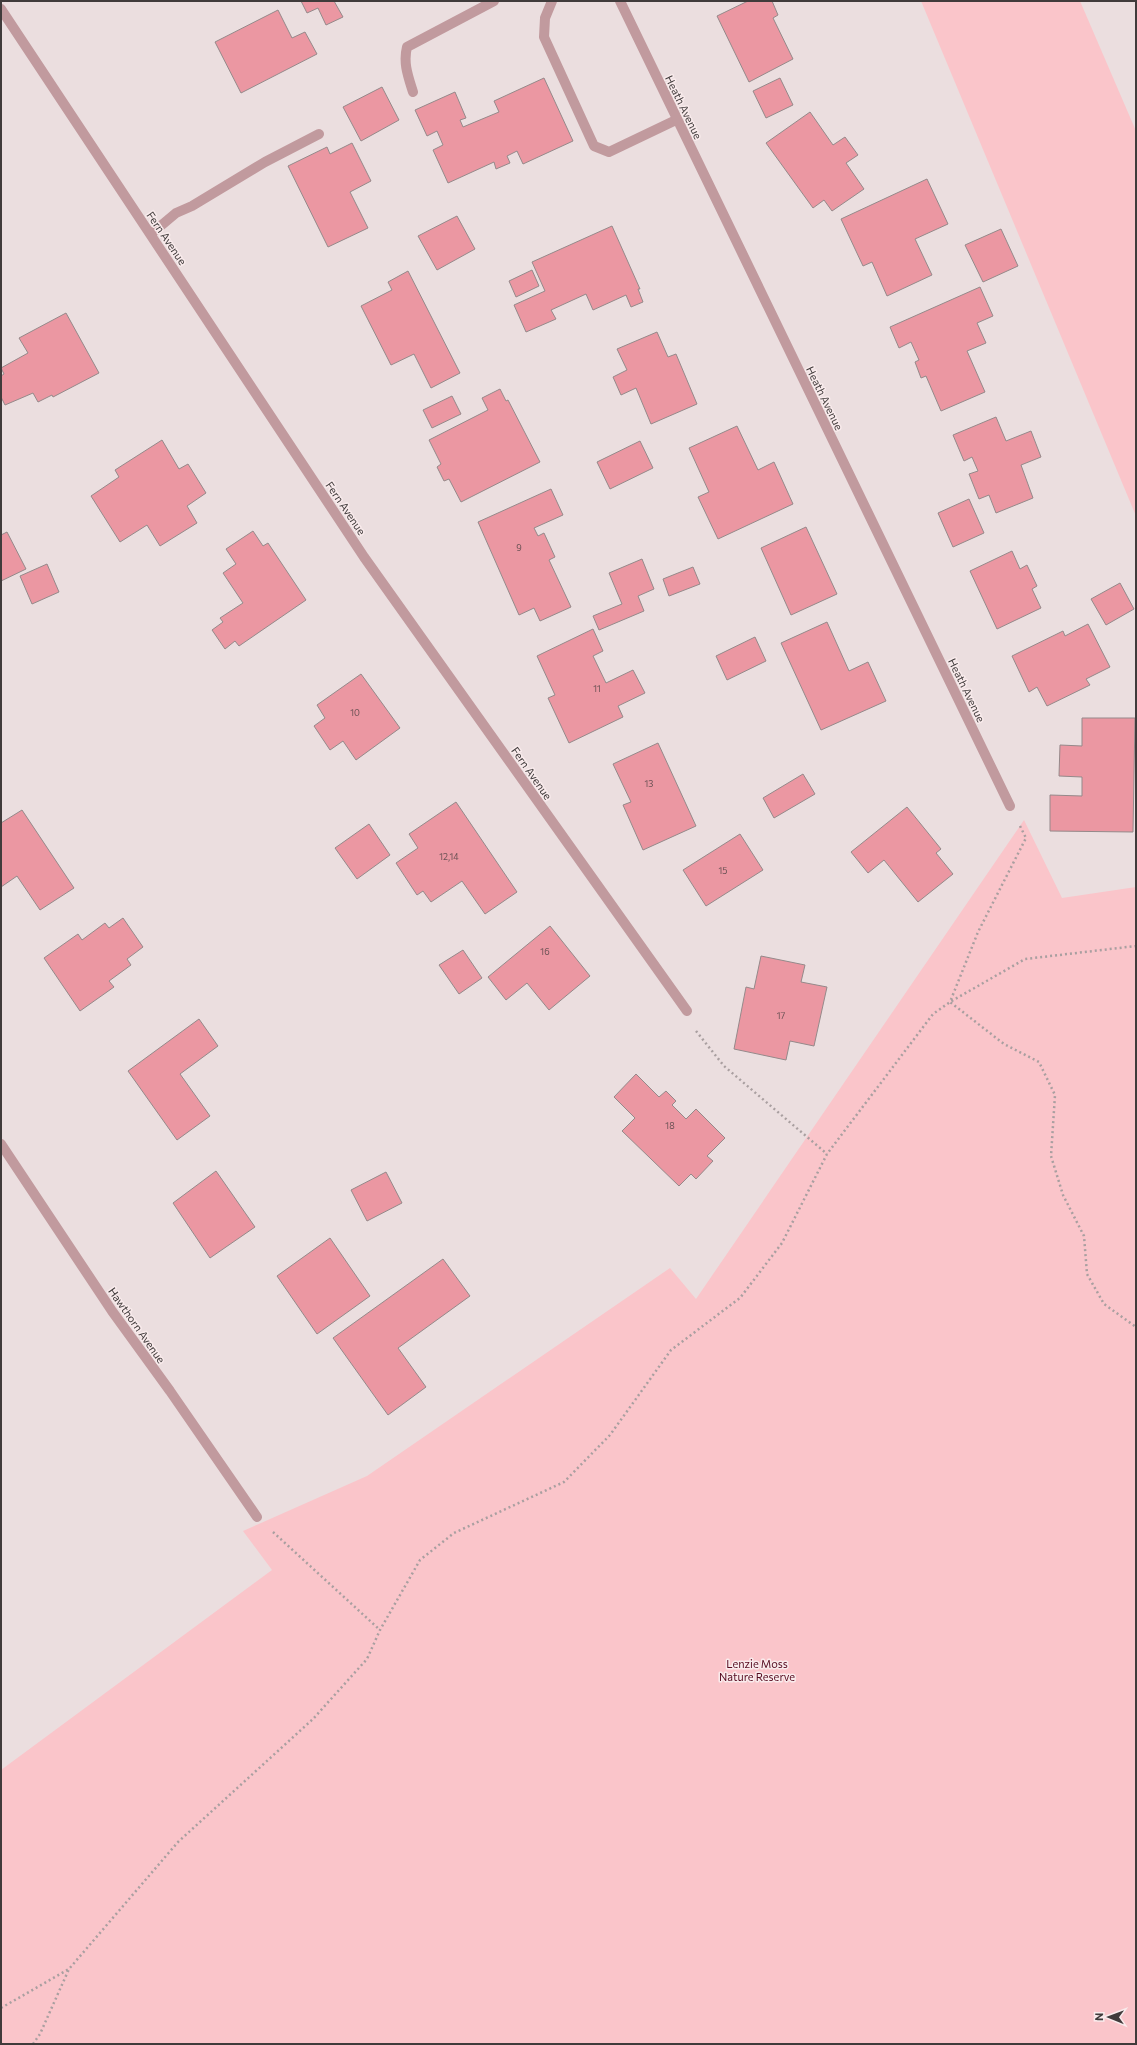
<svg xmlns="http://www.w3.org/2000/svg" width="1137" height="2045" font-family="Commissioner,sans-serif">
  <rect width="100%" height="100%" fill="#ebdedf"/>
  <!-- green -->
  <g fill="#fac5ca">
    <polygon points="921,1 1080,1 1136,131 1136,516"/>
    <polygon points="1024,820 1062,898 1136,887 1136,2044 1,2044 1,1770 272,1570 243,1531 367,1476 670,1268 696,1299"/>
  </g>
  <!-- building -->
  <g fill="#eb97a2" stroke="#95898a">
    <polygon points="301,1 334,1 343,17 326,25 318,8 307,13"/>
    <polygon points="748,1 772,1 778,15 773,18 793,59 749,82 717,16"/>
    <polygon points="278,10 292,38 305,32 317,54 241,93 215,42"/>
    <polygon points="544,78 573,141 523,164 517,151 507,156 510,163 496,169 494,162 448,183 433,150 443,145 437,131 427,136 415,110 455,92 466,118 460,120 463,127 499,112 494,101"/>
    <polygon points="780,78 793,105 766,118 753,91"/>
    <polygon points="382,87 399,120 361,141 343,107"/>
    <polygon points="810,112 833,145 845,137 858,155 846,163 864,189 832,211 824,200 813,208 766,143"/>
    <polygon points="352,143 371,181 350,192 368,228 328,247 288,166 327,147 330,154"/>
    <polygon points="927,179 948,224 915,239 932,275 887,296 872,262 863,266 841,219"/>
    <polygon points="457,216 475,249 437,270 418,236"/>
    <polygon points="612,226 640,289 638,289 643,302 631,307 626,295 593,310 586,294 551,310 556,319 526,332 514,305 545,291 532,262"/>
    <polygon points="1001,229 1018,266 983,282 965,245"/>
    <polygon points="532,270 539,286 516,297 509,281"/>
    <polygon points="408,271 460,373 431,388 414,354 391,365 361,306 392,290 388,282"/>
    <polygon points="980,287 993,316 977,323 986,343 967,351 985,392 941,411 926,376 921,378 915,362 919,360 911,342 899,348 890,327"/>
    <polygon points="66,313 99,373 53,397 52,395 38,402 33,393 5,405 1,397 1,376 4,374 1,368 28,353 19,338"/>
    <polygon points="657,332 668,357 676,354 697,404 651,424 636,388 621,395 613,377 627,370 617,349"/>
    <polygon points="500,389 506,401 508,400 540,462 461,502 449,479 444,481 437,467 441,464 429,440 488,410 482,398"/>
    <polygon points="452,396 461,414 432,428 423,410"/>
    <polygon points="996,417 1006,441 1031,431 1041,457 1021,465 1033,498 996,513 989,495 979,499 969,474 978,471 972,457 964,461 953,435"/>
    <polygon points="737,426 758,470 774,462 793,504 718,539 698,497 709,492 689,448"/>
    <polygon points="162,440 179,469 188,464 206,493 187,506 197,523 160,546 147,525 120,542 91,496 119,477 115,470"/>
    <polygon points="640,441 653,468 610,489 597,462"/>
    <polygon points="551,489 563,515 534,528 538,536 544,533 555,557 549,560 571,607 540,621 534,608 519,615 478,522"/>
    <polygon points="969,499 984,533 953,547 938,513"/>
    <polygon points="806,527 837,594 791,615 761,548"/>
    <polygon points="253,531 263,546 268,543 306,600 239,646 235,641 225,649 212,630 223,622 220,618 243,603 223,573 236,564 226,549"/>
    <polygon points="7,532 26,569 1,581 1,535"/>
    <polygon points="1012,551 1020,569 1027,565 1037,586 1032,589 1041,608 997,629 970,571"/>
    <polygon points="642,559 654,589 638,596 644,611 599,630 593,616 622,604 609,573"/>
    <polygon points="47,564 59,592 32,604 20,576"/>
    <polygon points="693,567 700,584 669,596 663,579"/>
    <polygon points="1120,583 1134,609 1106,625 1091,599"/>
    <polygon points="827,622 849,671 868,662 886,701 821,730 781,643"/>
    <polygon points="1088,624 1110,667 1086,679 1090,685 1047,706 1037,687 1029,692 1012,656 1063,631 1065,636"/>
    <polygon points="593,629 603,651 593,656 606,683 633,670 645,693 618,706 623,717 569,743 548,698 555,695 537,656"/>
    <polygon points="755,637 766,661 727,680 716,656"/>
    <polygon points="361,674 400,728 356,760 343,741 330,750 314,726 325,718 317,705"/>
    <polygon points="1082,718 1135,718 1133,832 1050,831 1050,795 1082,796 1082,777 1059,776 1060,745 1082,746"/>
    <polygon points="658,743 696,826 643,850 623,805 631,802 613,764"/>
    <polygon points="803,774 815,794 774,818 763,798"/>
    <polygon points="456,802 517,892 485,914 462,881 431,902 423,891 417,895 396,863 418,848 409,834"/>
    <polygon points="907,807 941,849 936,853 953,874 918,902 884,860 868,873 851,852"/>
    <polygon points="22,810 74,888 40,910 17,876 1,887 1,823"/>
    <polygon points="369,824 390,855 357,879 335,848"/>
    <polygon points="740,834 763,870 706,906 683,870"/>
    <polygon points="123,918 143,947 127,959 131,965 109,981 114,987 80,1011 44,958 78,934 82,940 105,923 109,928"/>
    <polygon points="550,926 590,976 549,1010 527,983 506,1000 488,977"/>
    <polygon points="463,950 482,978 459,994 439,965"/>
    <polygon points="761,956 805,965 801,982 827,987 814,1046 790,1041 786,1060 734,1049 746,987 754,989"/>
    <polygon points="199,1019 218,1046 180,1074 210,1116 177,1140 128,1071"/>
    <polygon points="636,1074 659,1097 666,1091 676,1101 672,1105 686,1119 696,1109 725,1138 707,1156 713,1161 696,1179 691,1174 679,1186 622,1131 635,1118 614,1097"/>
    <polygon points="216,1171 255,1227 210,1258 173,1203"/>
    <polygon points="386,1172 402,1203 367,1221 351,1190"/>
    <polygon points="330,1238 370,1296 317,1334 277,1276"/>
    <polygon points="443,1259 470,1296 398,1348 426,1387 388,1415 333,1338"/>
  </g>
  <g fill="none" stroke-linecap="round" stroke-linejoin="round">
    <!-- path -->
    <g stroke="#a99fa0" stroke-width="2.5" stroke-dasharray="2 3" stroke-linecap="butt">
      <polyline points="1020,826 1026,838 978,932 950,1002 1004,1044 1039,1062 1055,1095 1051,1156 1063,1195 1084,1236 1087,1274 1104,1304 1136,1327"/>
      <polyline points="696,1031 724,1066 827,1154"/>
      <polyline points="273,1532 380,1630"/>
      <polyline points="1,2008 69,1969"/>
      <polyline points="33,2044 40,2034 69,1969 178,1842 313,1719 367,1659 380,1630 420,1560 454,1533 564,1482 610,1435 671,1350 740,1298 782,1243 827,1154 933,1014 950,1002 1025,959 1136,946"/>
    </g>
    <!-- lane -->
    <g stroke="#c19a9e" stroke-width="10">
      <polyline points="552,1 545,18 544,37 594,146 609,152 676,120"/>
      <path d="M413,92C408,76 403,63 407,47L494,1"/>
      <polyline points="151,234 176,213 192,206 265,162 319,134"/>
    </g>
    <!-- street -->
    <g stroke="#c19a9e" stroke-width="10">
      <polyline points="620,1 1010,806"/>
      <polyline points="1,9 364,557 687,1011"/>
      <polyline points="1,1144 112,1311 170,1391 257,1517"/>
    </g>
  </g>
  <g text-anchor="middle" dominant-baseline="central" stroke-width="3" stroke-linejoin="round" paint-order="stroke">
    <!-- number labels -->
    <g font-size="9" fill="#6b5255">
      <text x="519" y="547">9</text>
      <text x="597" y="688">11</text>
      <text x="355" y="712">10</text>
      <text x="649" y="783">13</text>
      <text x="449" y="856">12,14</text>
      <text x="723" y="870">15</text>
      <text x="545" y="951">16</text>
      <text x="781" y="1015">17</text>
      <text x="670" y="1125">18</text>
    </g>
    <!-- street labels -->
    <g font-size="11" fill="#403b3b" stroke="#f9ebec">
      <text transform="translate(684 107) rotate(64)">Heath Avenue</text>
      <text transform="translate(167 238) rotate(56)">Fern Avenue</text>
      <text transform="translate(825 398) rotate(64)">Heath Avenue</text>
      <text transform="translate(346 508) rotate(56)">Fern Avenue</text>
      <text transform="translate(967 690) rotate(64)">Heath Avenue</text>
      <text transform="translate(532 773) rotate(55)">Fern Avenue</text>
      <text transform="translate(137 1325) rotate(55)">Hawthorn Avenue</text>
    </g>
    <!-- park labels -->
    <g font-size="11" fill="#560b20" stroke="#f9ebec">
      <text x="757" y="1663">Lenzie Moss<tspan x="757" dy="13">Nature Reserve</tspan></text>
    </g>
  </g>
  <!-- border -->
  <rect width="1137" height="2045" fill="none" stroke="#403b3b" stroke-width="4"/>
  <!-- north arrow -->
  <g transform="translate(1109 2017) rotate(271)" stroke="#f9ebec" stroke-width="3" paint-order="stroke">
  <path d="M0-3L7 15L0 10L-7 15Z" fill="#403b3b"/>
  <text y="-6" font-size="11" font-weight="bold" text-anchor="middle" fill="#403b3b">N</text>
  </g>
</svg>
